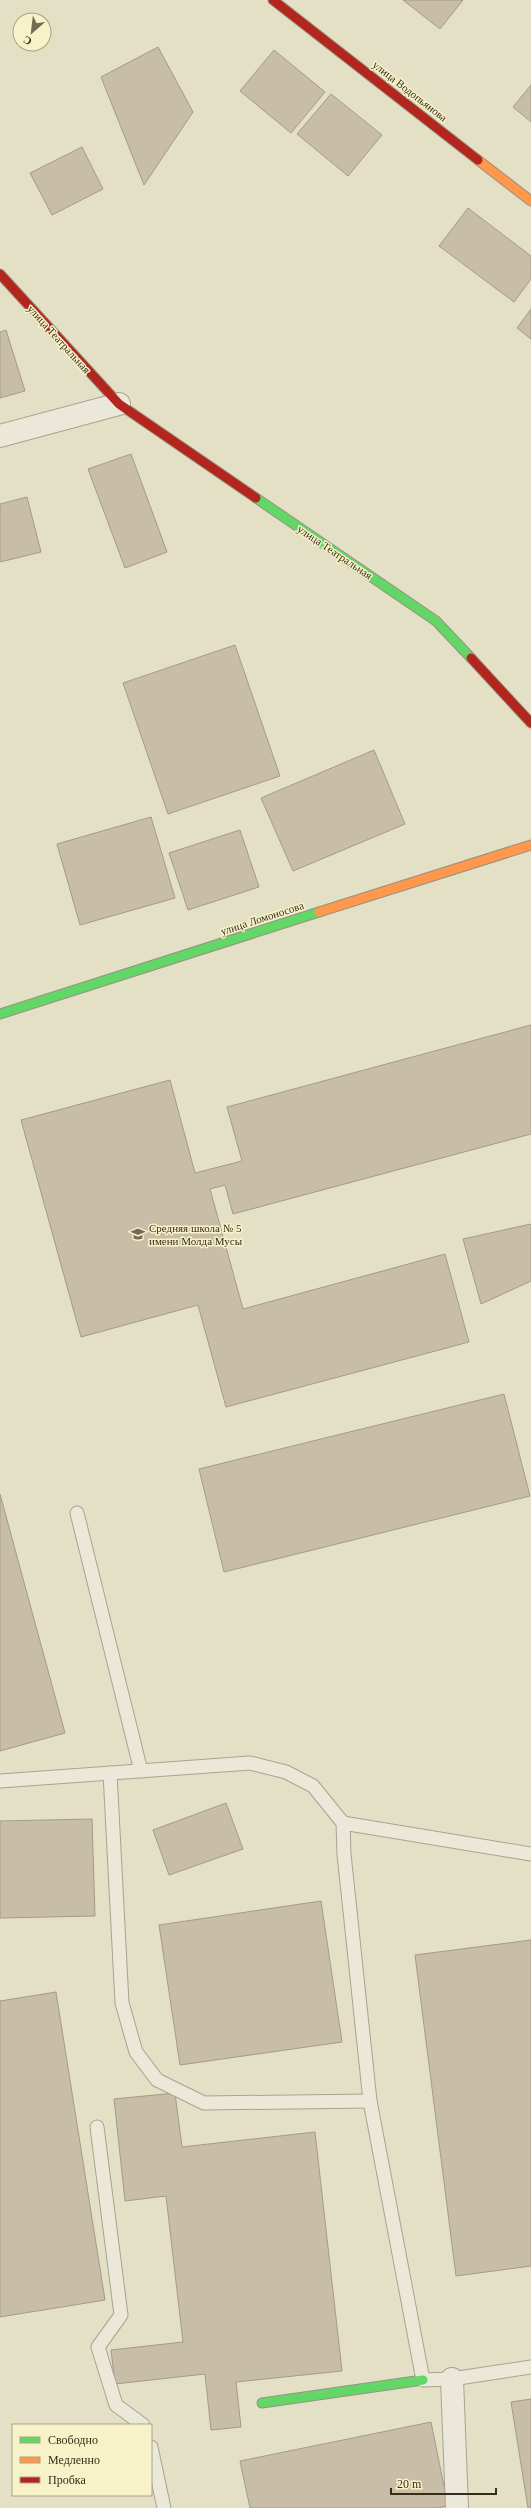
<svg xmlns="http://www.w3.org/2000/svg" width="531" height="2508" font-family="Georgia,serif">
  <rect width="100%" height="100%" fill="#e4e0c6"/>
  <!-- building -->
  <g fill="#c8bea7" stroke="#a49b86">
    <polygon points="403,0 463,0 440,29"/>
    <polygon points="158,47 193,112 144,185 101,77"/>
    <polygon points="274,50 325,92 291,133 240,91"/>
    <polygon points="531,85 531,122 513,107"/>
    <polygon points="331,94 382,135 348,176 297,134"/>
    <polygon points="82,147 103,189 52,215 30,173"/>
    <polygon points="468,208 531,256 531,279 514,302 439,246"/>
    <polygon points="531,309 531,339 517,328"/>
    <polygon points="6,330 25,391 0,398 0,332"/>
    <polygon points="131,454 167,552 125,568 88,469"/>
    <polygon points="27,497 41,552 0,562 0,504"/>
    <polygon points="235,645 280,776 168,814 123,683"/>
    <polygon points="374,750 405,824 293,871 261,798"/>
    <polygon points="151,817 175,898 80,925 57,844"/>
    <polygon points="240,830 259,887 188,910 169,853"/>
    <polygon points="531,1025 531,1134 233,1214 225,1185 210,1189 243,1309 445,1254 469,1342 226,1407 198,1305 81,1337 21,1120 170,1080 195,1173 242,1161 227,1107"/>
    <polygon points="531,1224 531,1281 481,1304 463,1239"/>
    <polygon points="504,1394 530,1496 224,1572 199,1469"/>
    <polygon points="0,1494 65,1733 0,1751"/>
    <polygon points="226,1803 243,1849 169,1875 153,1830"/>
    <polygon points="92,1819 95,1916 0,1918 0,1821"/>
    <polygon points="321,1901 342,2042 180,2065 159,1925"/>
    <polygon points="531,1940 531,2266 456,2276 415,1955"/>
    <polygon points="56,1992 105,2300 0,2317 0,2001"/>
    <polygon points="175,2093 182,2147 315,2132 342,2371 236,2382 241,2427 211,2430 205,2374 115,2384 111,2350 183,2342 166,2196 125,2201 114,2099"/>
    <polygon points="531,2399 531,2508 528,2508 511,2402"/>
    <polygon points="431,2422 448,2506 437,2508 250,2508 240,2461"/>
  </g>
  <g fill="none" stroke-linecap="round" stroke-linejoin="round">
    <defs>
      <g id="lane">
        <polyline points="77,1513 141,1771"/>
        <polyline points="110,1773 122,2003 136,2052 157,2080 204,2103 370,2101"/>
        <polyline points="0,1781 250,1763 286,1772 313,1786 343,1823 344,1854 370,2101 423,2380 452,2379 531,2367"/>
        <polyline points="343,1823 531,1854"/>
        <polyline points="97,2127 121,2315 98,2347 116,2405 143,2425"/>
        <polyline points="151,2447 164,2508"/>
      </g>
      <g id="street">
        <polyline points="0,436 119,404"/>
        <polyline points="452,2379 457,2508"/>
      </g>
      <g id="fast">
        <polyline points="256,498 436,621 471,658"/>
        <polyline points="0,1014 319,912"/>
        <polyline points="262,2403 423,2380"/>
      </g>
      <g id="slow">
        <polyline points="478,160 531,201"/>
        <polyline points="319,912 531,845"/>
      </g>
      <g id="jam">
        <polyline points="273,0 478,160"/>
        <polyline points="0,274 119,404 256,498"/>
        <polyline points="471,658 531,723"/>
      </g>
    </defs>
    <!-- lane casing -->
    <use href="#lane" stroke="#a8a390" stroke-width="15"/>
    <!-- street casing -->
    <use href="#street" stroke="#a8a390" stroke-width="24"/>
    <!-- fast casing -->
    <use href="#fast" stroke="#989280" stroke-width="11"/>
    <!-- slow casing -->
    <use href="#slow" stroke="#989280" stroke-width="11"/>
    <!-- jam casing -->
    <use href="#jam" stroke="#989280" stroke-width="11"/>
    <!-- lane -->
    <use href="#lane" stroke="#ebe8d9" stroke-width="13"/>
    <!-- street -->
    <use href="#street" stroke="#ebe8d9" stroke-width="22"/>
    <!-- fast -->
    <use href="#fast" stroke="#63d668" stroke-width="9"/>
    <!-- slow -->
    <use href="#slow" stroke="#ff974d" stroke-width="9"/>
    <!-- jam -->
    <use href="#jam" stroke="#b3261e" stroke-width="9"/>
  </g>
  <!-- icons -->
  <defs>
    <symbol id="school-bare" viewBox="-9 -9 18 18"><path d="M0-5L7-2L0 1L-7-2ZM-4 1L0 2.5L4 1V4Q0 6-4 4Z" fill="#736b56" stroke="#f8f2c9" stroke-width="2.5" paint-order="stroke"/></symbol>
  </defs>
  <g fill-rule="evenodd">
    <use href="#school-bare" x="128" y="1224" width="20" height="20"/>
  </g>
  <g text-anchor="middle" dominant-baseline="central" stroke-width="3" stroke-linejoin="round" paint-order="stroke">
    <!-- street labels -->
    <g font-size="11" fill="#362c19" stroke="#f8f2c9">
      <text transform="translate(410 91) rotate(38)">улица Водопьянова</text>
      <text transform="translate(59 339) rotate(48)">улица Театральная</text>
      <text transform="translate(335 552) rotate(34)">улица Театральная</text>
      <text transform="translate(262 918) rotate(-18)">улица Ломоносова</text>
    </g>
    <!-- poi labels -->
    <g font-size="11" fill="#362c19" stroke="#f8f2c9" text-anchor="start">
      <text x="149" y="1228">Средняя школа № 5<tspan x="149" dy="13">имени Молда Мусы</tspan></text>
    </g>
  </g>
  <!-- legend -->
  <rect x="12" y="2424" width="140" height="72" fill="#f8f2c9" stroke="#aaa383"/>
  <rect x="20" y="2437" width="20" height="6" fill="#63d668" stroke="#aaa383"/>
  <text x="48" y="2444" font-size="12" fill="#362c19">Свободно</text>
  <rect x="20" y="2457" width="20" height="6" fill="#ff974d" stroke="#aaa383"/>
  <text x="48" y="2464" font-size="12" fill="#362c19">Медленно</text>
  <rect x="20" y="2477" width="20" height="6" fill="#b3261e" stroke="#aaa383"/>
  <text x="48" y="2484" font-size="12" fill="#362c19">Пробка</text>
  <!-- north arrow -->
  <g transform="translate(32 32) rotate(208)"><circle r="19" fill="#f8f2c9" stroke="#aaa383"/>
  <path d="M0-3L7 15L0 10L-7 15Z" fill="#736b56"/>
  <text y="-6" font-size="11" font-weight="bold" text-anchor="middle" fill="#362c19">С</text>
  </g>
  <!-- scale -->
  <path d="M391 2488v6h105v-6" fill="none" stroke="#362c19" stroke-width="2"/>
  <text x="397" y="2488" font-size="12" fill="#362c19" stroke="#f8f2c9" stroke-width="3" paint-order="stroke">20 m</text>
</svg>
